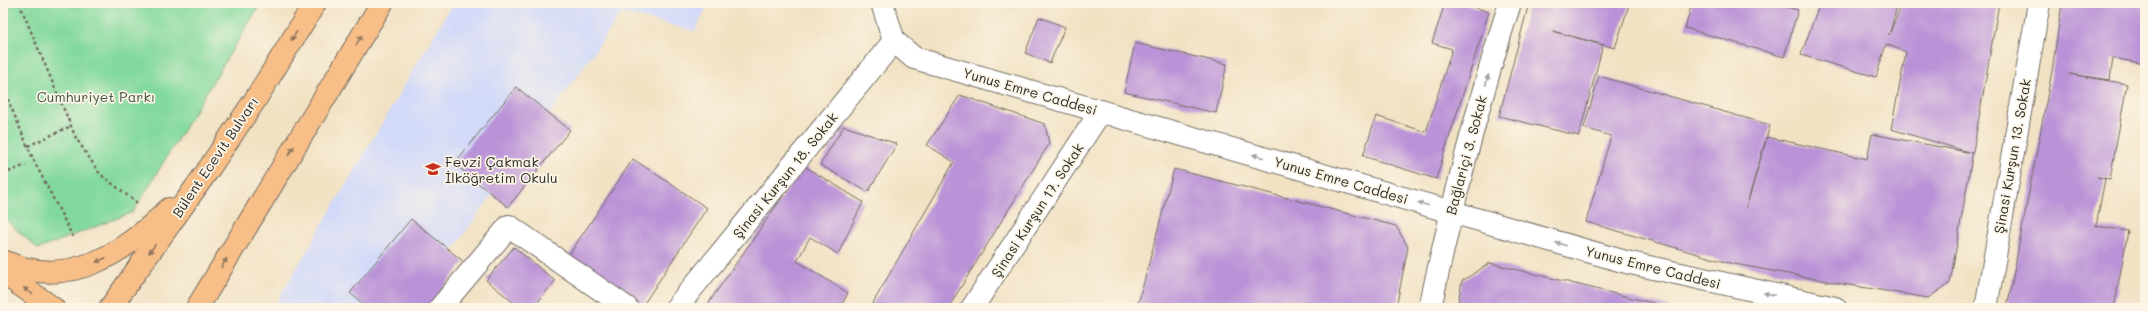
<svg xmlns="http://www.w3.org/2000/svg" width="2148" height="311" font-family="Mali,sans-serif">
  <rect width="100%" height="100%" fill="#fcf5e5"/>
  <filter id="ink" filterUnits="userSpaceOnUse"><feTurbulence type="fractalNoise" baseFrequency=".025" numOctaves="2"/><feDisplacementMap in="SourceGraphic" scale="8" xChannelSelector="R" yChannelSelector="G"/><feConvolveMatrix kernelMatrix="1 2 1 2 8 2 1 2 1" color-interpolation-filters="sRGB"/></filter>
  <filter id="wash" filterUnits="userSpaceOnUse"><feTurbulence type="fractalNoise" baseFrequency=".012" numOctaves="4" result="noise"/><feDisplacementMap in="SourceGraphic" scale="16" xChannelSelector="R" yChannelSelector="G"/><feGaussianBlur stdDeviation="0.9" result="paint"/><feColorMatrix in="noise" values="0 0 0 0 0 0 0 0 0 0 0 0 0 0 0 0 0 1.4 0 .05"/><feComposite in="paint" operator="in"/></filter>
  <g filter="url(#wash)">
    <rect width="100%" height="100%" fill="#f1e2c4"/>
    <!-- built -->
    <polygon fill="#d2d9f9" points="453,3 709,3 695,31 622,13 411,308 273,308"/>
    <!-- green -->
    <polygon fill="#82d99d" stroke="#568264" points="3,3 261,3 133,212 38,249 3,217"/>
    <g id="blocks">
      <!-- building -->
      <g fill="#ba92d7">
        <polygon points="1445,3 1460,3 1489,12 1436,179 1363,156 1376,116 1426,132 1452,49 1432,43"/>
        <polygon points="1529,3 1624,3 1629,5 1615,48 1552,31 1603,45 1579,136 1499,116"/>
        <polygon points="1692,3 1771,3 1798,10 1784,57 1685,28"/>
        <polygon points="1820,3 1898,3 1889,35 1902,3 1999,3 1950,283 1928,298 1843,284 1729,263 1586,222 1611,136 1584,128 1599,76 1770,125 1746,208 1767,137 1867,159 1872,134 1972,153 1891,129 1906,52 1886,44 1876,77 1801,55"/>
        <polygon points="2062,3 2128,3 2145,6 2145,64 2113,58 2110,80 2069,74 2127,84 2110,179 2097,177 2105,179 2096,226 2128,231 2114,308 2007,308 2052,71"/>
        <polygon points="1039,17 1065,27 1050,63 1025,53"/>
        <polygon points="1135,43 1227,64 1216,113 1124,92"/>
        <polygon points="516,87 570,130 508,207 454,164"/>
        <polygon points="960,95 1045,124 1049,144 948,308 870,308 954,162 927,145"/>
        <polygon points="844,126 897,144 868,192 820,165"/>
        <polygon points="633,159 707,208 641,308 566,259"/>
        <polygon points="804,166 863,202 838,254 810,237 797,261 848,293 840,308 705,308"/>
        <polygon points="1174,169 1396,226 1408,247 1396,308 1137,308"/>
        <polygon points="411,219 464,262 427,308 368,308 350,293"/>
        <polygon points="514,247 555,281 533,308 520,308 486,280"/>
        <polygon points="1490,263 1669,307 1669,308 1457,308 1462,281"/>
      </g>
    </g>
  </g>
  <g filter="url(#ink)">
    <use href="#blocks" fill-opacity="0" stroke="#706b61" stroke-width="1"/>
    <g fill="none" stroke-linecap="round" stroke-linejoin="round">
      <defs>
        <g id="minor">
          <polyline points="882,3 894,41 914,58 1626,262 1835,308"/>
          <polyline points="440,308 509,226 627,308"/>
          <polyline points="676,308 894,41"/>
          <polyline points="972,308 1101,111"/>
          <path d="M1430,308C1452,205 1478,103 1510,3"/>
          <polyline points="1986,308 2039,3"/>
        </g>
        <g id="major">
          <path d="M3,261C68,291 124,253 169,209"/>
          <polyline points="3,273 53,308"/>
          <polyline points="110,308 206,173 255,100 315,3"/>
          <polyline points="197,308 382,3"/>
        </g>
      </defs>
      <!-- minor casing -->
      <use href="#minor" stroke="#706b61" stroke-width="24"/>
      <!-- major casing -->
      <use href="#major" stroke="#706b61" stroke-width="24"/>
      <!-- path -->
      <g stroke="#706b61" stroke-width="2.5" stroke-dasharray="3 3" stroke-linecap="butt">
        <polyline points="19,3 76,138 100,174 137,203"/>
        <polyline points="3,88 33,159 73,237"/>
        <polyline points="28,146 71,126"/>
        <polyline points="3,174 26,165"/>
      </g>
      <!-- minor -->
      <use href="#minor" stroke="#fff" stroke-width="22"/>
      <!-- major -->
      <use href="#major" stroke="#f7be88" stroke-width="22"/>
    </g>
    <!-- one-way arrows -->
    <defs><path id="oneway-solid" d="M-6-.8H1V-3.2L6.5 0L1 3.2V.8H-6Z"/></defs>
    <g fill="#91745a">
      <use href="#oneway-solid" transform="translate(294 36) rotate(122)"/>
      <use href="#oneway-solid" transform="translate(359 40) rotate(-59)"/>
      <use href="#oneway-solid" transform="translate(291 151) rotate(-59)"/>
      <use href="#oneway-solid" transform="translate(152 249) rotate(126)"/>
      <use href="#oneway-solid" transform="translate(101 260) rotate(155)"/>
      <use href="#oneway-solid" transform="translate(224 263) rotate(-59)"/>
      <use href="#oneway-solid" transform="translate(28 291) rotate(-145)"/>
    </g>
    <g fill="#a0a0a0">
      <use href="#oneway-solid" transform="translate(1487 80) rotate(-75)"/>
      <use href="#oneway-solid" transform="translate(1258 156) rotate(-164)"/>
      <use href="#oneway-solid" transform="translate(1423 204) rotate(-164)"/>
      <use href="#oneway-solid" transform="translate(1561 244) rotate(-164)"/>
      <use href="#oneway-solid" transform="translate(1769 294) rotate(-168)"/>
    </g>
  </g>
  <!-- icons -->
  <defs>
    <symbol id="school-bare" viewBox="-9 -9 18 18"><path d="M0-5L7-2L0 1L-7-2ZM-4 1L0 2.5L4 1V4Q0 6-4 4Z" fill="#c8321e" stroke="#fcf5e5" stroke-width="2.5" paint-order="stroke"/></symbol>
  </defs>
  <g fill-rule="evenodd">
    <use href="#school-bare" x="422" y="158" width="22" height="22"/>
  </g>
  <g text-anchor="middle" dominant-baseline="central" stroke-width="3.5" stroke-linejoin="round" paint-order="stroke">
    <!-- street labels -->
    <g font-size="14" fill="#2b2b2b" stroke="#fcf5e5">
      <text transform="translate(1030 91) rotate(16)">Yunus Emre Caddesi</text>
      <text transform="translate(1466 155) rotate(-75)">Bağlariçi 3. Sokak</text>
      <text transform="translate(2012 156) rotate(-80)">Şinasi Kurşun 13. Sokak</text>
      <text transform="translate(215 157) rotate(-56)">Bülent Ecevit Bulvarı</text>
      <text transform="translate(785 175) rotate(-51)">Şinasi Kurşun 18. Sokak</text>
      <text transform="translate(1341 180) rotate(16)">Yunus Emre Caddesi</text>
      <text transform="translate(1037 210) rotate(-57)">Şinasi Kurşun 17. Sokak</text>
      <text transform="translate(1653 267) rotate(14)">Yunus Emre Caddesi</text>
    </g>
    <!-- park labels -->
    <g font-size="14" fill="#415648" stroke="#fcf5e5">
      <text x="96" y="96">Cumhuriyet Parkı</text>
    </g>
    <!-- poi labels -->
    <g font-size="14" fill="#2b2b2b" stroke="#fcf5e5" text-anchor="start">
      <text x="445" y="161">Fevzi Çakmak<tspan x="445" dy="16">İlköğretim Okulu</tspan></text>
    </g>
  </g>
  <!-- margin -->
  <rect width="2148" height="311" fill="none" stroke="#fcf5e5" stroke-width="16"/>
</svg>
